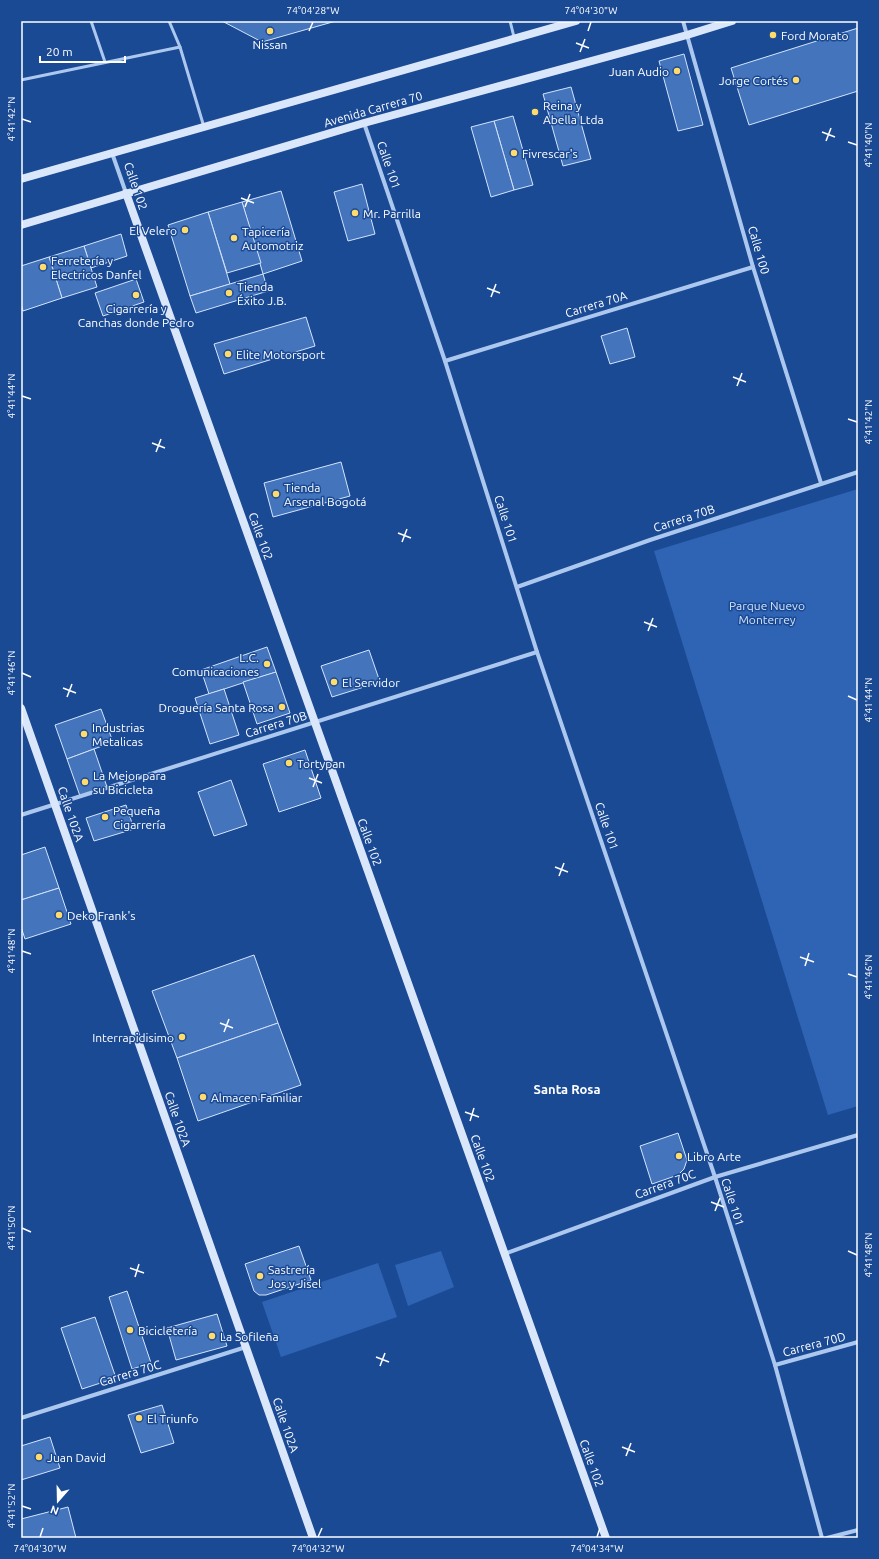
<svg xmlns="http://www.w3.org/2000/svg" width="879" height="1559" font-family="Ubuntu,sans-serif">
  <rect width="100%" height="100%" fill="#1b4a95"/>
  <!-- green -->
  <g fill="#2e64b3">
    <polygon points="858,489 858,1106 828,1115 654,551"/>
    <polygon points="441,1251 454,1287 408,1306 395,1265"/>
    <polygon points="378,1263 397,1317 281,1357 262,1302"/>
  </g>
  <!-- building -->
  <g fill="#4474bc" stroke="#d3e4fb">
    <polygon points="222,21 336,21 262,42"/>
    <polygon points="858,28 858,91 749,125 731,68"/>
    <polygon points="684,54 703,125 678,131 659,61"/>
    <polygon points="571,87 591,159 563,166 543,94"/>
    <polygon points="513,116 533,185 514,190 494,121"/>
    <polygon points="494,121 514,190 491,197 471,127"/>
    <polygon points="362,184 375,234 348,241 334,192"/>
    <polygon points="281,191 302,261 263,274 242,202"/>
    <polygon points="242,202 261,263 227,273 208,212"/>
    <polygon points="208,212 230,284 190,296 168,225"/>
    <polygon points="121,234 127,256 91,268 84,246"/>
    <polygon points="84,246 97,287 62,298 49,257"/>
    <polygon points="49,257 62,298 23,311 21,304 21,266"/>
    <polygon points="263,274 268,291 196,313 190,296"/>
    <polygon points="136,279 144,302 103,316 95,293"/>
    <polygon points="306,317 315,346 224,374 214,344"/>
    <polygon points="627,328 635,357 610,364 601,336"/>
    <polygon points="341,462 350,496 273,517 264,483"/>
    <polygon points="267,647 276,672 209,694 201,670"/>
    <polygon points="369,650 380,682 332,697 321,666"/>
    <polygon points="276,672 290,713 257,724 243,682"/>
    <polygon points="224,689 239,735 210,744 195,698"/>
    <polygon points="101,709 113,742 67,759 55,725"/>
    <polygon points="94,749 107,787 80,796 67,759"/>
    <polygon points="305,750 321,798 279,812 263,764"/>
    <polygon points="231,780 247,825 214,836 198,792"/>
    <polygon points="126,805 134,829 94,841 86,818"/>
    <polygon points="45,847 59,888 21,900 21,855"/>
    <polygon points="59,888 71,924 25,939 21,927 21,900"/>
    <polygon points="254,955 278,1023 177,1058 152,991"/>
    <polygon points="278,1023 301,1085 198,1121 177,1058"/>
    <polygon points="678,1133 687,1160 684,1169 678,1175 652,1184 640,1146"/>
    <polygon points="299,1246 311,1280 266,1295 259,1295 254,1291 245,1264"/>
    <polygon points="127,1291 151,1363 132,1369 109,1297"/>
    <polygon points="217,1314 227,1346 176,1360 167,1328"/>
    <polygon points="95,1317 116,1378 82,1389 61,1328"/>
    <polygon points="162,1405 174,1443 141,1453 128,1415"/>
    <polygon points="50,1437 60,1468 21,1480 21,1446"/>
    <polygon points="68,1507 76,1538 21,1538 21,1519"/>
  </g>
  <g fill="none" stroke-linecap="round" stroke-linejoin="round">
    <!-- lane -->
    <g stroke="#adc8ef" stroke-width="3">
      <polyline points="91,21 105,62"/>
      <polyline points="169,21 180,47 204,127"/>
      <polyline points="510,21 514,37"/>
      <polyline points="21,80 180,47"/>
    </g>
    <!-- street -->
    <g stroke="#adc8ef" stroke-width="4">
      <polyline points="683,21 753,267 821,483"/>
      <polyline points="364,123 445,361 537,652 715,1177 775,1365 822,1538"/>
      <polyline points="112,153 126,193"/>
      <polyline points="445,361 753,267"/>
      <polyline points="517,587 650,540 858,472"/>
      <polyline points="21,815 537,652"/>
      <polyline points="504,1254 715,1177 858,1135"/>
      <polyline points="775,1365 858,1342"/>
      <polyline points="21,1418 246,1347"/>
      <polyline points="827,1538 858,1530"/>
    </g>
    <!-- secondary -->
    <g stroke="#dae7fb" stroke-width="8">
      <polyline points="21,179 576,21"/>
      <polyline points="126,193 606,1538"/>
      <polyline points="21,225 364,123 687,35 732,21"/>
      <polyline points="21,708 313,1538"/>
    </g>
  </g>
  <!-- ticks -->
  <path fill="none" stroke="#fff" stroke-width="1.5" d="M309,31L313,22M588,31L591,22M576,43L589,48M580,52L585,39M22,119L31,122M822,132L835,137M826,141L831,128M848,142L857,145M241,198L254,203M245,207L250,194M487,288L500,293M491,297L496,284M733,377L746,382M737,386L742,373M22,396L31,399M848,419L857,422M152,443L165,448M156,452L161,439M398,533L411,538M402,542L407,529M644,622L657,627M648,631L653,618M22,673L31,677M63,688L76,693M848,696L857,700M67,697L72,684M309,778L322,783M313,787L318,774M555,867L568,872M559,876L564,863M22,951L31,954M800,957L814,962M805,966L809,953M848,974L857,977M220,1023L233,1028M224,1032L229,1019M465,1112L479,1117M470,1121L474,1108M711,1202L724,1207M715,1211L720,1198M22,1228L31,1232M848,1251L857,1255M130,1268L144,1273M135,1277L139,1264M376,1357L389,1362M380,1366L385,1353M622,1447L635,1452M626,1456L631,1443M22,1506L31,1509M40,1537L43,1528M318,1537L322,1528M597,1537L600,1528"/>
  <!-- markers -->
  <g fill="#ffdb6b" stroke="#1b4a95" stroke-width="1.5">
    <circle cx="270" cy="31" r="4"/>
    <circle cx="773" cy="35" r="4"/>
    <circle cx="677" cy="71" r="4"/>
    <circle cx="796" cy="80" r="4"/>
    <circle cx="535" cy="112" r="4"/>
    <circle cx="514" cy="153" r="4"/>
    <circle cx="355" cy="213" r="4"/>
    <circle cx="185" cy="230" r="4"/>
    <circle cx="234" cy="238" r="4"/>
    <circle cx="43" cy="267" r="4"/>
    <circle cx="229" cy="293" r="4"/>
    <circle cx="136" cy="295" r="4"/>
    <circle cx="228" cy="354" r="4"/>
    <circle cx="276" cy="494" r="4"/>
    <circle cx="267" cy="664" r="4"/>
    <circle cx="334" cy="682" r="4"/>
    <circle cx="282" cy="707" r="4"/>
    <circle cx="84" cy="734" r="4"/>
    <circle cx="289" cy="763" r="4"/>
    <circle cx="85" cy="782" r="4"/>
    <circle cx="105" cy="817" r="4"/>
    <circle cx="59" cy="915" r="4"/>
    <circle cx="182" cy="1037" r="4"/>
    <circle cx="203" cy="1097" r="4"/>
    <circle cx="679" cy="1156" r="4"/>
    <circle cx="260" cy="1276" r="4"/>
    <circle cx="130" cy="1330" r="4"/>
    <circle cx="212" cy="1336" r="4"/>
    <circle cx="139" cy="1418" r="4"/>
    <circle cx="39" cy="1457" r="4"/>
  </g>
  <g text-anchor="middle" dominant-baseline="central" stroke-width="3" stroke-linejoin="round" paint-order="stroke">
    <!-- poi labels -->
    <g font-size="12" fill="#fff" stroke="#1b4a95" text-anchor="start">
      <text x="781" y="35">Ford Morato</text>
      <text x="270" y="44" text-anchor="middle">Nissan</text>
      <text x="669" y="71" text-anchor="end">Juan Audio</text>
      <text x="788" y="80" text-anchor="end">Jorge Cortés</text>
      <text x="543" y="105">Reina y<tspan x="543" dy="14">Abella Ltda</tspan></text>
      <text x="522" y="153">Fivrescar's</text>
      <text x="363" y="213">Mr. Parrilla</text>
      <text x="177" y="230" text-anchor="end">El Velero</text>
      <text x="242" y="231">Tapicería<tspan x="242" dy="14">Automotriz</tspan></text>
      <text x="51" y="260">Ferretería y<tspan x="51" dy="14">Electricos Danfel</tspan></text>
      <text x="237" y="286">Tienda<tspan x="237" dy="14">Éxito J.B.</tspan></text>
      <text x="136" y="308" text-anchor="middle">Cigarrería y<tspan x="136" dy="14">Canchas donde Pedro</tspan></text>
      <text x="236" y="354">Elite Motorsport</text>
      <text x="284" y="487">Tienda<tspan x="284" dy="14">Arsenal Bogotá</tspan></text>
      <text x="259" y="657" text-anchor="end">L.C.<tspan x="259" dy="14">Comunicaciones</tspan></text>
      <text x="342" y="682">El Servidor</text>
      <text x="274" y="707" text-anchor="end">Droguería Santa Rosa</text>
      <text x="92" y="727">Industrias<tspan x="92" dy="14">Metalicas</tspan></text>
      <text x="297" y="763">Tortypan</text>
      <text x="93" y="775">La Mejor para<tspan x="93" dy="14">su Bicicleta</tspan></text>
      <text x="113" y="810">Pequeña<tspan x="113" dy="14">Cigarrería</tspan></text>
      <text x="67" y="915">Deko Frank's</text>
      <text x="174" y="1037" text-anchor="end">Interrapidisimo</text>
      <text x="211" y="1097">Almacen Familiar</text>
      <text x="687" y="1156">Libro Arte</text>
      <text x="268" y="1269">Sastrería<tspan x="268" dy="14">Jos y Jisel</tspan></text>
      <text x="138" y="1330">Bicicletería</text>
      <text x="220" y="1336">La Sofileña</text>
      <text x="147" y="1418">El Triunfo</text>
      <text x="47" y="1457">Juan David</text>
    </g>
    <!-- street labels -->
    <g font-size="12" fill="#fff" stroke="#1b4a95">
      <text transform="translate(373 109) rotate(-16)">Avenida Carrera 70</text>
      <text transform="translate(389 165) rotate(71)">Calle 101</text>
      <text transform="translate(136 186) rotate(71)">Calle 102</text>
      <text transform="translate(759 250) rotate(74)">Calle 100</text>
      <text transform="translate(596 304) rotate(-17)">Carrera 70A</text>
      <text transform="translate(684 518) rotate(-18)">Carrera 70B</text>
      <text transform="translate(506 519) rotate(72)">Calle 101</text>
      <text transform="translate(261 536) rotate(70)">Calle 102</text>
      <text transform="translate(276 724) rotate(-17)">Carrera 70B</text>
      <text transform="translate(71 814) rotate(71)">Calle 102A</text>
      <text transform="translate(607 826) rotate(71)">Calle 101</text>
      <text transform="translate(370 842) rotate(70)">Calle 102</text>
      <text transform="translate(178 1119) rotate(71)">Calle 102A</text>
      <text transform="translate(483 1158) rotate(70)">Calle 102</text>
      <text transform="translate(665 1184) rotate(-20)">Carrera 70C</text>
      <text transform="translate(733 1202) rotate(72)">Calle 101</text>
      <text transform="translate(814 1344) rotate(-15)">Carrera 70D</text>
      <text transform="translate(130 1373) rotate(-17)">Carrera 70C</text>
      <text transform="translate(286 1425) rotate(71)">Calle 102A</text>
      <text transform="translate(592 1463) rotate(70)">Calle 102</text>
    </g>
    <!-- park labels -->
    <g font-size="12" fill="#d3e4fb" stroke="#1b4a95">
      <text x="767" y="605">Parque Nuevo<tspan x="767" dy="14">Monterrey</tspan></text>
    </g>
    <!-- neighbourhood labels -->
    <g font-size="13" font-weight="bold" fill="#fff" stroke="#1b4a95">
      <text x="567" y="1089">Santa Rosa</text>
    </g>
  </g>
  <!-- border -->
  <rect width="879" height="1559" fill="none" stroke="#1b4a95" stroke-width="44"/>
  <!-- north arrow -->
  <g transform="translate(58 1501) rotate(200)" stroke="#1b4a95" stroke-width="3" paint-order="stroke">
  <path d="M0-3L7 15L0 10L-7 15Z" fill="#ffffff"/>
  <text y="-6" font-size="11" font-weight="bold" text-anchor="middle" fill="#ffffff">N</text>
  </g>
  <!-- scale -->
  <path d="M40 56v6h85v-6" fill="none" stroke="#ffffff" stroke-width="2"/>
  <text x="46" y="56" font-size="12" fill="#ffffff" stroke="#1b4a95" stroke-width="3" paint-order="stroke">20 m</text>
  <rect x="22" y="22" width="835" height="1515" fill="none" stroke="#fff" stroke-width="1.5"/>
  <g font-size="10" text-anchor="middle" fill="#fff">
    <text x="313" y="14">74°04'28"W</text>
    <text x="591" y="14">74°04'30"W</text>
    <text transform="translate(11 119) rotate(-90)" y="4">4°41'42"N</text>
    <text transform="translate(868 145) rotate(-90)" y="4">4°41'40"N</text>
    <text transform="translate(11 396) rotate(-90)" y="4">4°41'44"N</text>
    <text transform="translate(868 422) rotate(-90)" y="4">4°41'42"N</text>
    <text transform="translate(11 673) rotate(-90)" y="4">4°41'46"N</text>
    <text transform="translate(868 700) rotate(-90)" y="4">4°41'44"N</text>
    <text transform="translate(11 951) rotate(-90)" y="4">4°41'48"N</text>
    <text transform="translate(868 977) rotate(-90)" y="4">4°41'46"N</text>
    <text transform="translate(11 1228) rotate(-90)" y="4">4°41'50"N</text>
    <text transform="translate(868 1255) rotate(-90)" y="4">4°41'48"N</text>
    <text transform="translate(11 1506) rotate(-90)" y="4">4°41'52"N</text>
    <text x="40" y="1552">74°04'30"W</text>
    <text x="318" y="1552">74°04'32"W</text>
    <text x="597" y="1552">74°04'34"W</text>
  </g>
</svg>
